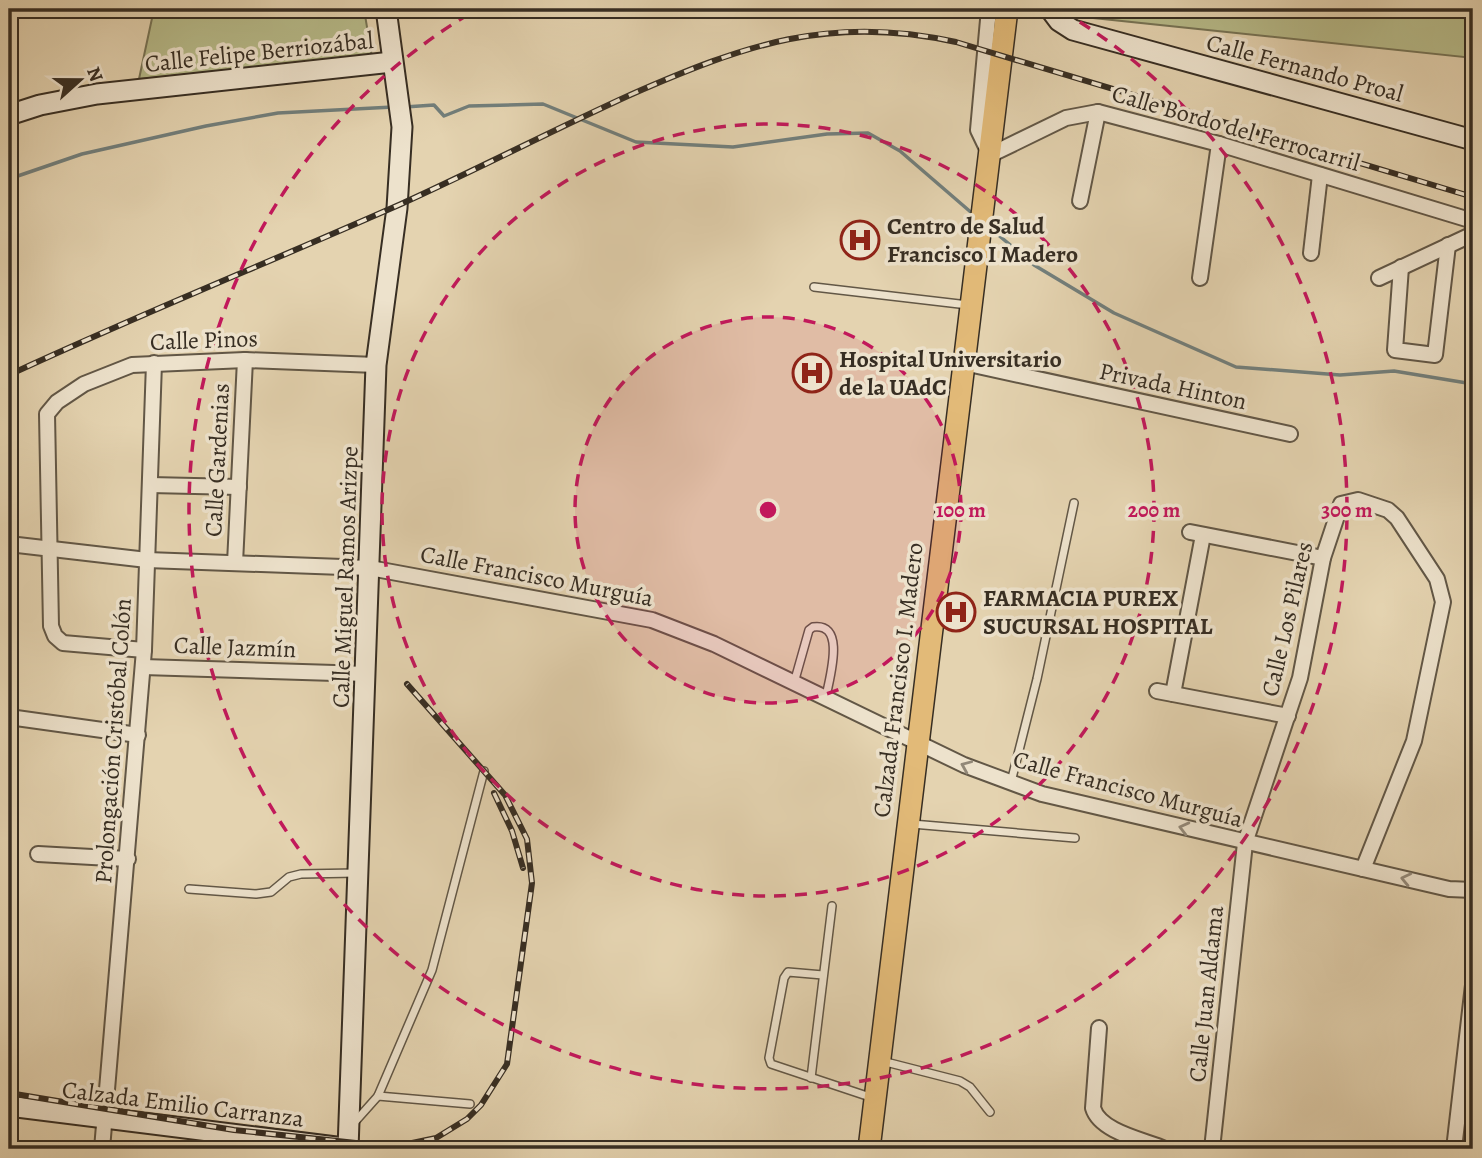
<svg xmlns="http://www.w3.org/2000/svg" width="1482" height="1158" font-family="Alegreya,serif">
  <rect width="100%" height="100%" fill="#e4d3b0"/>
  <filter id="stains"><feTurbulence type="fractalNoise" baseFrequency=".00286" numOctaves="4"/><feColorMatrix values="0 0 0 0 .2 0 0 0 0 .09 0 0 0 0 .02 0 0 0 .5 -.17"/></filter>
  <radialGradient id="worn" r=".72"><stop offset=".6" stop-color="#630" stop-opacity="0"/><stop offset="1" stop-color="#630" stop-opacity=".3"/></radialGradient>
  <!-- green -->
  <g fill="#b7bb8a" stroke="#777456" stroke-width="2">
    <polygon points="154,9 364,9 372,57 139,79"/>
    <polygon points="1063,9 1473,9 1473,58 1065,15"/>
  </g>
  <g fill="none" stroke-linecap="round" stroke-linejoin="round">
    <!-- stream -->
    <g stroke="#727f7c" stroke-width="3.5">
      <polyline points="405,107 434,105 444,116 469,106 543,104 636,142 733,147 827,134 868,133 900,151 973,214"/>
      <polyline points="9,179 82,154 206,126 278,113 393,107"/>
      <polyline points="990,228 1034,265 1114,313 1236,367 1340,375 1394,371 1473,384"/>
    </g>
    <defs>
      <g id="lane">
        <polyline points="814,287 968,305"/>
        <path d="M794,683L809,630L813,627C847,622 829,679 826,697"/>
        <polyline points="1011,782 1037,679 1074,503"/>
        <polyline points="912,824 1075,838"/>
        <polyline points="189,889 256,894 271,892 289,877 301,874 356,873"/>
        <polyline points="823,975 788,972 784,978 769,1058 771,1064 873,1098"/>
        <polyline points="882,1061 960,1081 970,1087 990,1112"/>
        <polyline points="811,1078 832,906"/>
        <polyline points="378,1096 470,1104"/>
        <polyline points="353,1124 378,1096 432,970 484,771"/>
      </g>
      <g id="street">
        <polyline points="989,9 978,130 990,155 1066,118 1098,112 1219,144 1473,221"/>
        <polyline points="1080,201 1098,112"/>
        <polyline points="1311,253 1320,175"/>
        <polyline points="1401,267 1395,350 1435,355 1448,245"/>
        <polyline points="1200,278 1219,144"/>
        <polyline points="1379,278 1473,234"/>
        <polyline points="964,363 1290,434"/>
        <polyline points="150,485 239,487"/>
        <polyline points="1190,532 1323,558"/>
        <polyline points="9,544 147,560 370,568 652,620 714,644 964,765 1042,794 1449,889 1473,890"/>
        <polyline points="235,563 245,360"/>
        <polyline points="144,650 63,643 55,636 51,626 47,414 57,402 84,384 132,365 245,360 376,365"/>
        <polyline points="143,667 367,674"/>
        <polyline points="1157,691 1288,716"/>
        <polyline points="1173,694 1203,535"/>
        <polyline points="9,717 138,735"/>
        <polyline points="38,854 128,859"/>
        <path d="M1099,1028L1093,1108C1100,1132 1144,1140 1165,1149"/>
        <polyline points="102,1149 144,650 154,363"/>
        <polyline points="1212,1149 1245,843 1300,678 1323,558 1341,504 1358,500 1388,510 1397,518 1437,579 1443,602 1414,741 1363,869"/>
        <polyline points="1454,1149 1473,985"/>
      </g>
      <g id="secondary">
        <polyline points="1050,9 1059,21 1073,30 1473,140"/>
        <polyline points="9,115 40,105 97,94 392,62"/>
        <polyline points="9,1106 352,1149"/>
        <polyline points="348,1149 376,365 397,208 402,127 386,9"/>
      </g>
      <polyline id="primary" points="869,1149 1007,9"/>
    </defs>
    <!-- lane casing -->
    <use href="#lane" stroke="#625746" stroke-width="10"/>
    <!-- street casing -->
    <use href="#street" stroke="#625746" stroke-width="18"/>
    <!-- secondary casing -->
    <use href="#secondary" stroke="#372e23" stroke-width="23"/>
    <!-- primary casing -->
    <use href="#primary" stroke="#372e23" stroke-width="24"/>
    <!-- lane -->
    <use href="#lane" stroke="#ede2cc" stroke-width="7"/>
    <!-- street -->
    <use href="#street" stroke="#ede2cc" stroke-width="14"/>
    <!-- secondary -->
    <use href="#secondary" stroke="#ede2cc" stroke-width="19"/>
    <!-- primary -->
    <use href="#primary" stroke="#e2ba78" stroke-width="21"/>
    <defs>
      <g id="rail">
        <path d="M9,375C138,315 270,262 401,204C478,169 553,130 630,95C744,45 830,14 956,42L1473,197"/>
        <polyline points="494,793 512,831 523,868"/>
        <polyline points="9,1093 234,1130 393,1147 436,1138 467,1119 481,1105 507,1064 532,883 527,839 505,795 407,684"/>
      </g>
    </defs>
    <!-- rail casing -->
    <use href="#rail" stroke="#372e23" stroke-width="6"/>
    <!-- rail -->
    <use href="#rail" stroke="#ede2cc" stroke-width="3.5" stroke-dasharray="10" stroke-linecap="butt"/>
  </g>
  <!-- one-way arrows -->
  <defs><path id="oneway-chevron" d="M-2-3.5L2.5 0L-2 3.5" fill="none" stroke-width="1.6" stroke-linecap="round" stroke-linejoin="round" transform="scale(1.75)"/></defs>
  <g stroke="#928878">
    <use href="#oneway-chevron" transform="translate(966 766) rotate(-157)"/>
    <use href="#oneway-chevron" transform="translate(1184 828) rotate(-166)"/>
    <use href="#oneway-chevron" transform="translate(1406 879) rotate(-167)"/>
  </g>
  <!-- distance rings -->
  <circle cx="768" cy="510" r="193" fill="#c2185b" fill-opacity=".12"/>
  <g fill="none" stroke="#c2185b" stroke-width="3.5" stroke-dasharray="12 9">
    <circle cx="768" cy="510" r="193"/>
    <circle cx="768" cy="510" r="386"/>
    <path d="M1062 11A579 579 0 1 1 474 11"/>
  </g>
  <!-- icons -->
  <defs>
    <symbol id="hospital-ring" viewBox="-11 -11 22 22"><circle r="9.5" fill="#ede2cc" stroke="#8f2418" stroke-width="1.5"/><path d="M-5-5h3v3.5h4V-5h3V5h-3V1.5h-4V5h-3Z" fill="#8f2418"/></symbol>
  </defs>
  <g fill-rule="evenodd">
    <use href="#hospital-ring" x="838" y="218" width="44" height="44"/>
    <use href="#hospital-ring" x="790" y="351" width="44" height="44"/>
    <use href="#hospital-ring" x="934" y="590" width="44" height="44"/>
  </g>
  <g text-anchor="middle" dominant-baseline="central" stroke-width="7" stroke-linejoin="round" paint-order="stroke">
    <!-- street labels -->
    <g font-size="24" fill="#372e23" stroke="#ede2cc">
      <text transform="translate(259 52) rotate(-6)">Calle Felipe Berriozábal</text>
      <text transform="translate(1305 68) rotate(15)">Calle Fernando Proal</text>
      <text transform="translate(1236 128) rotate(16)">Calle Bordo del Ferrocarril</text>
      <text transform="translate(204 340) rotate(-2)">Calle Pinos</text>
      <text transform="translate(1173 386) rotate(12)">Privada Hinton</text>
      <text transform="translate(217 460) rotate(-87)">Calle Gardenias</text>
      <text transform="translate(537 576) rotate(11)">Calle Francisco Murguía</text>
      <text transform="translate(345 577) rotate(-88)">Calle Miguel Ramos Arizpe</text>
      <text transform="translate(1287 619) rotate(-77)">Calle Los Pilares</text>
      <text transform="translate(235 647) rotate(2)">Calle Jazmín</text>
      <text transform="translate(898 680) rotate(-83)">Calzada Francisco I. Madero</text>
      <text transform="translate(113 741) rotate(-86)">Prolongación Cristóbal Colón</text>
      <text transform="translate(1128 789) rotate(15)">Calle Francisco Murguía</text>
      <text transform="translate(1206 994) rotate(-84)">Calle Juan Aldama</text>
      <text transform="translate(183 1104) rotate(7)">Calzada Emilio Carranza</text>
    </g>
    <!-- poi labels -->
    <g font-size="24" font-weight="bold" fill="#372e23" stroke="#ede2cc" text-anchor="start">
      <text x="887" y="226">Centro de Salud<tspan x="887" dy="28">Francisco I Madero</tspan></text>
      <text x="839" y="359">Hospital Universitario<tspan x="839" dy="28">de la UAdC</tspan></text>
      <text x="983" y="598">FARMACIA PUREX<tspan x="983" dy="28">SUCURSAL HOSPITAL</tspan></text>
    </g>
  </g>
  <circle cx="768" cy="510" r="10" fill="#c2185b" stroke="#ede2cc" stroke-width="3.5"/>
  <g font-size="21" text-anchor="middle" font-weight="bold" fill="#c2185b" stroke="#ede2cc" stroke-width="7" stroke-linejoin="round" paint-order="stroke">
    <text x="961" y="517">100 m</text>
    <text x="1154" y="517">200 m</text>
    <text x="1347" y="517">300 m</text>
  </g>
  <!-- margin -->
  <rect width="1482" height="1158" fill="none" stroke="#e4d3b0" stroke-width="35"/>
  <rect x="10" y="10" width="1461" height="1137" fill="none" stroke="#372e23" stroke-width="3.5"/>
  <rect x="18" y="18" width="1447" height="1123" fill="none" stroke="#372e23" stroke-width="2"/>
  <!-- north arrow -->
  <g transform="translate(80 80) rotate(69)" stroke="#ede2cc" stroke-width="5" paint-order="stroke">
  <path d="M0-5L12 26L0 18L-12 26Z" fill="#372e23"/>
  <text y="-10" font-size="19" font-weight="bold" text-anchor="middle" fill="#372e23">N</text>
  </g>
  <rect width="100%" height="100%" filter="url(#stains)"/>
  <rect width="100%" height="100%" fill="url(#worn)"/>
</svg>
